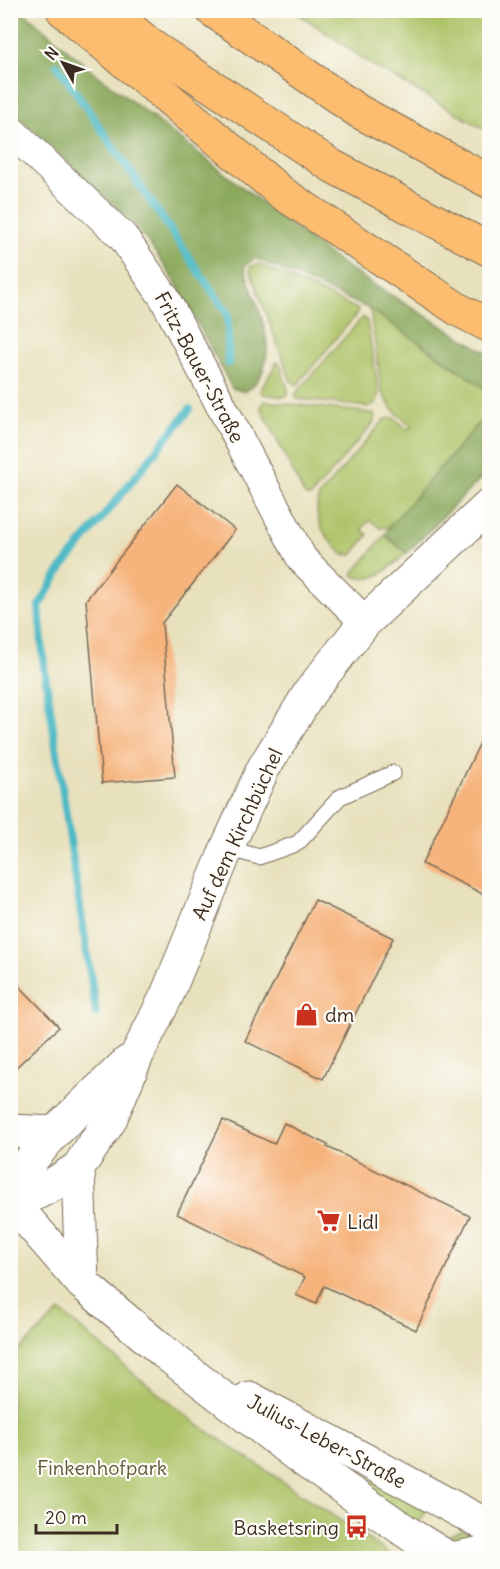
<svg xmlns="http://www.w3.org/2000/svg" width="500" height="1569" font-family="Delius,sans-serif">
  <rect width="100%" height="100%" fill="#fdfcf7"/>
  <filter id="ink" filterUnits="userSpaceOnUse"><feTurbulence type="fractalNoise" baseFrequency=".0167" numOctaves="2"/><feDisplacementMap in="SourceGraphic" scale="12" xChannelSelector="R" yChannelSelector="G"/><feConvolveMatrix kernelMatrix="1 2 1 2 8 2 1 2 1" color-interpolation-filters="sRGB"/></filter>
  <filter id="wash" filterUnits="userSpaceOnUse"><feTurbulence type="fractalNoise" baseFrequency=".008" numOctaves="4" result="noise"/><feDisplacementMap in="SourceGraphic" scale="24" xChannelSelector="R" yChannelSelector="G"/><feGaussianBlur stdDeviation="1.35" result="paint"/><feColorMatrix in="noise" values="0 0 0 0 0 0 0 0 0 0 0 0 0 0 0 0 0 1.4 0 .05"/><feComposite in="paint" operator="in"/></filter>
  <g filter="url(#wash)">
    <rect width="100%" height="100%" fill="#e8e1bd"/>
    <!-- green -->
    <g fill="#adc368" stroke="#747643" stroke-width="1.5">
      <polygon points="295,11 489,11 489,132 374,66"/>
      <polygon points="259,264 357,309 359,311 297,385 291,381 250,270 251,266"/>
      <path d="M370,309L489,391V412L389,527L380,528L370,520L362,529L368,535L351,556L347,553L345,556C327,540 311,520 319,496L385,419L394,418L407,429L412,427L392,409L382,392Z"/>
      <polygon points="363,317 367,321 379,393 376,403 368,407 297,399 295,396 297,392"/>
      <polygon points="277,362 280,364 289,393 285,397 263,394 260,391"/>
      <polygon points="265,401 372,413 376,417 374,422 311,496 308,497 304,494 261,408 262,403"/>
      <path d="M385,535L407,553C392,565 374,587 353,575L354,572Z"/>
      <polygon points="60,1311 139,1378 197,1424 390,1554 392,1558 11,1558 11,1358"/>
      <polygon points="280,1430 427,1510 416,1527"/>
      <polygon points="464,1530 483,1544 446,1541 448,1536"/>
    </g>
    <!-- forest -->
    <g fill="#8aa95c" stroke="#626a3d" stroke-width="1.5">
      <path d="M10,11H23L85,65L328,254L374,285L489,354V391L370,309L255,258L244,266C255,306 289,361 245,392L232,388L175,281L136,225L11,110Z"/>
      <polygon points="489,412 489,470 407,553 385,535 389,527"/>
    </g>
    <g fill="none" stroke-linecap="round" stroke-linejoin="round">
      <!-- stream -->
      <g stroke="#4cb9c5" stroke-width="8">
        <polyline points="57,65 228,314 228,363"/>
        <polyline points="96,1013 44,667 39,606 61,569 190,409"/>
      </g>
    </g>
    <g id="blocks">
      <!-- building -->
      <g fill="#f6b37b">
        <polygon points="177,484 235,530 162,623 175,777 102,783 86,600"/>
        <polygon points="489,724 489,897 422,864"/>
        <polygon points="315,900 393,938 323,1079 245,1041"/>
        <polygon points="10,976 59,1027 10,1073"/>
        <polygon points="223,1120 274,1144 284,1123 328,1145 327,1147 470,1216 416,1330 324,1286 316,1304 296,1295 305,1277 177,1214"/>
      </g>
    </g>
  </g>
  <g filter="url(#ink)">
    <use href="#blocks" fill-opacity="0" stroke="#786a56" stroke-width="1.5"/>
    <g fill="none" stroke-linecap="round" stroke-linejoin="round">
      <defs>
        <polyline id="service" points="227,848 259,857 298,843 340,797 393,773"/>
        <g id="minor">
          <polyline points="10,130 123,237 164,297 302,559 365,622"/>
          <polyline points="448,1558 480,1552 490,1546"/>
        </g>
        <g id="tertiary">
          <polyline points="10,1131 54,1133"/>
          <polyline points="78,1168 82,1283"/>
          <polyline points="10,1200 82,1283 165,1353 299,1457 414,1537 448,1558"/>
          <polyline points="14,1205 52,1185 78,1168 110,1120 138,1053 167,995 227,848 263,769 310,692 365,622 490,505"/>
          <polyline points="14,1205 31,1160 54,1133 128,1062"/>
          <polyline points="249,1398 490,1527"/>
        </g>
        <g id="motorway">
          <polyline points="63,10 282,193 459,310 490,326"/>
          <polyline points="108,10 154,48 332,166 490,250"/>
          <polyline points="212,10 358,111 490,182"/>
        </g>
      </defs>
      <!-- service casing -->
      <use href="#service" stroke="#786a56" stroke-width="17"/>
      <!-- minor casing -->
      <use href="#minor" stroke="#786a56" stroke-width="32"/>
      <!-- tertiary casing -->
      <use href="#tertiary" stroke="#786a56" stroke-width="35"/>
      <!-- motorway casing -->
      <use href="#motorway" stroke="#786a56" stroke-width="35"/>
      <!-- service -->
      <use href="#service" stroke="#fff" stroke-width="15"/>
      <!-- minor -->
      <use href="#minor" stroke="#fff" stroke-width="30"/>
      <!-- tertiary -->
      <use href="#tertiary" stroke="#fff" stroke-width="33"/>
      <!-- motorway -->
      <use href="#motorway" stroke="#fcbd6f" stroke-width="33"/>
    </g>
  </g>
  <!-- icons -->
  <defs>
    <symbol id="shop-bare" viewBox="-9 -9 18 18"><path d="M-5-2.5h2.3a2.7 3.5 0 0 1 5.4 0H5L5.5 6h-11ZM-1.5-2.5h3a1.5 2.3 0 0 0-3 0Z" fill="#c8321e" stroke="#fdfcf7" stroke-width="2.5" paint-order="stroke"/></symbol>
    <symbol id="supermarket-bare" viewBox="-9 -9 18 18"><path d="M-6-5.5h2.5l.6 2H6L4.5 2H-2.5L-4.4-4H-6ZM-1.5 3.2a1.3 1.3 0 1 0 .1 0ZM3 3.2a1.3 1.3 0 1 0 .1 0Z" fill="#c8321e" stroke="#fdfcf7" stroke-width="2.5" paint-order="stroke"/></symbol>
    <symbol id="bus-bare" viewBox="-9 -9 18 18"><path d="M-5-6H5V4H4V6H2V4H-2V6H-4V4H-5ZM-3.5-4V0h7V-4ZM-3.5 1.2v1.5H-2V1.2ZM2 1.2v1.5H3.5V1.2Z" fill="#c8321e" stroke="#fdfcf7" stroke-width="2.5" paint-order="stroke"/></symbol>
  </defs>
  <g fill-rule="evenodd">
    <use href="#shop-bare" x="290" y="998" width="33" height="33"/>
    <use href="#supermarket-bare" x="312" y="1204" width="33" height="33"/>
    <use href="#bus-bare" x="340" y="1510" width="33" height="33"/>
  </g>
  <g text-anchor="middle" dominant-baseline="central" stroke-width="4.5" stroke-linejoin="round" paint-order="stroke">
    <!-- street labels -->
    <g font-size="20" fill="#3b2a1e" stroke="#fdfcf7">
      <text transform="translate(200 367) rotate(62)">Fritz-Bauer-Straße</text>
      <text transform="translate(237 834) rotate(-65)">Auf dem Kirchbüchel</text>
      <text transform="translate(327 1441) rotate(28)">Julius-Leber-Straße</text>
    </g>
    <!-- poi labels -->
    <g font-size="20" fill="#3b2a1e" stroke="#fdfcf7" text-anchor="start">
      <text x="325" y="1014">dm</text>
      <text x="347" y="1221">Lidl</text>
      <text x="339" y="1527" text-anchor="end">Basketsring</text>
    </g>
    <!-- park labels -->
    <g font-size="20" fill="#5d5834" stroke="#fdfcf7">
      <text x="102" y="1467">Finkenhofpark</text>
    </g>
  </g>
  <!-- margin -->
  <rect width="500" height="1569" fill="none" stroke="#fdfcf7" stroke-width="36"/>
  <!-- north arrow -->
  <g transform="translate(63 63) rotate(310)" stroke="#fdfcf7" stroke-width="4.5" paint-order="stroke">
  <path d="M0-4.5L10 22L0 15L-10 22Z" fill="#3b2a1e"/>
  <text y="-9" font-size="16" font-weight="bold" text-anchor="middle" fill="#3b2a1e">N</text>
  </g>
  <!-- scale -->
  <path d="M36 1524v9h81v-9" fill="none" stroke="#3b2a1e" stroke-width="3"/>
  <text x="45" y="1524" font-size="18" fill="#3b2a1e" stroke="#fdfcf7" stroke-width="4.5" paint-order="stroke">20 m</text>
</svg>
